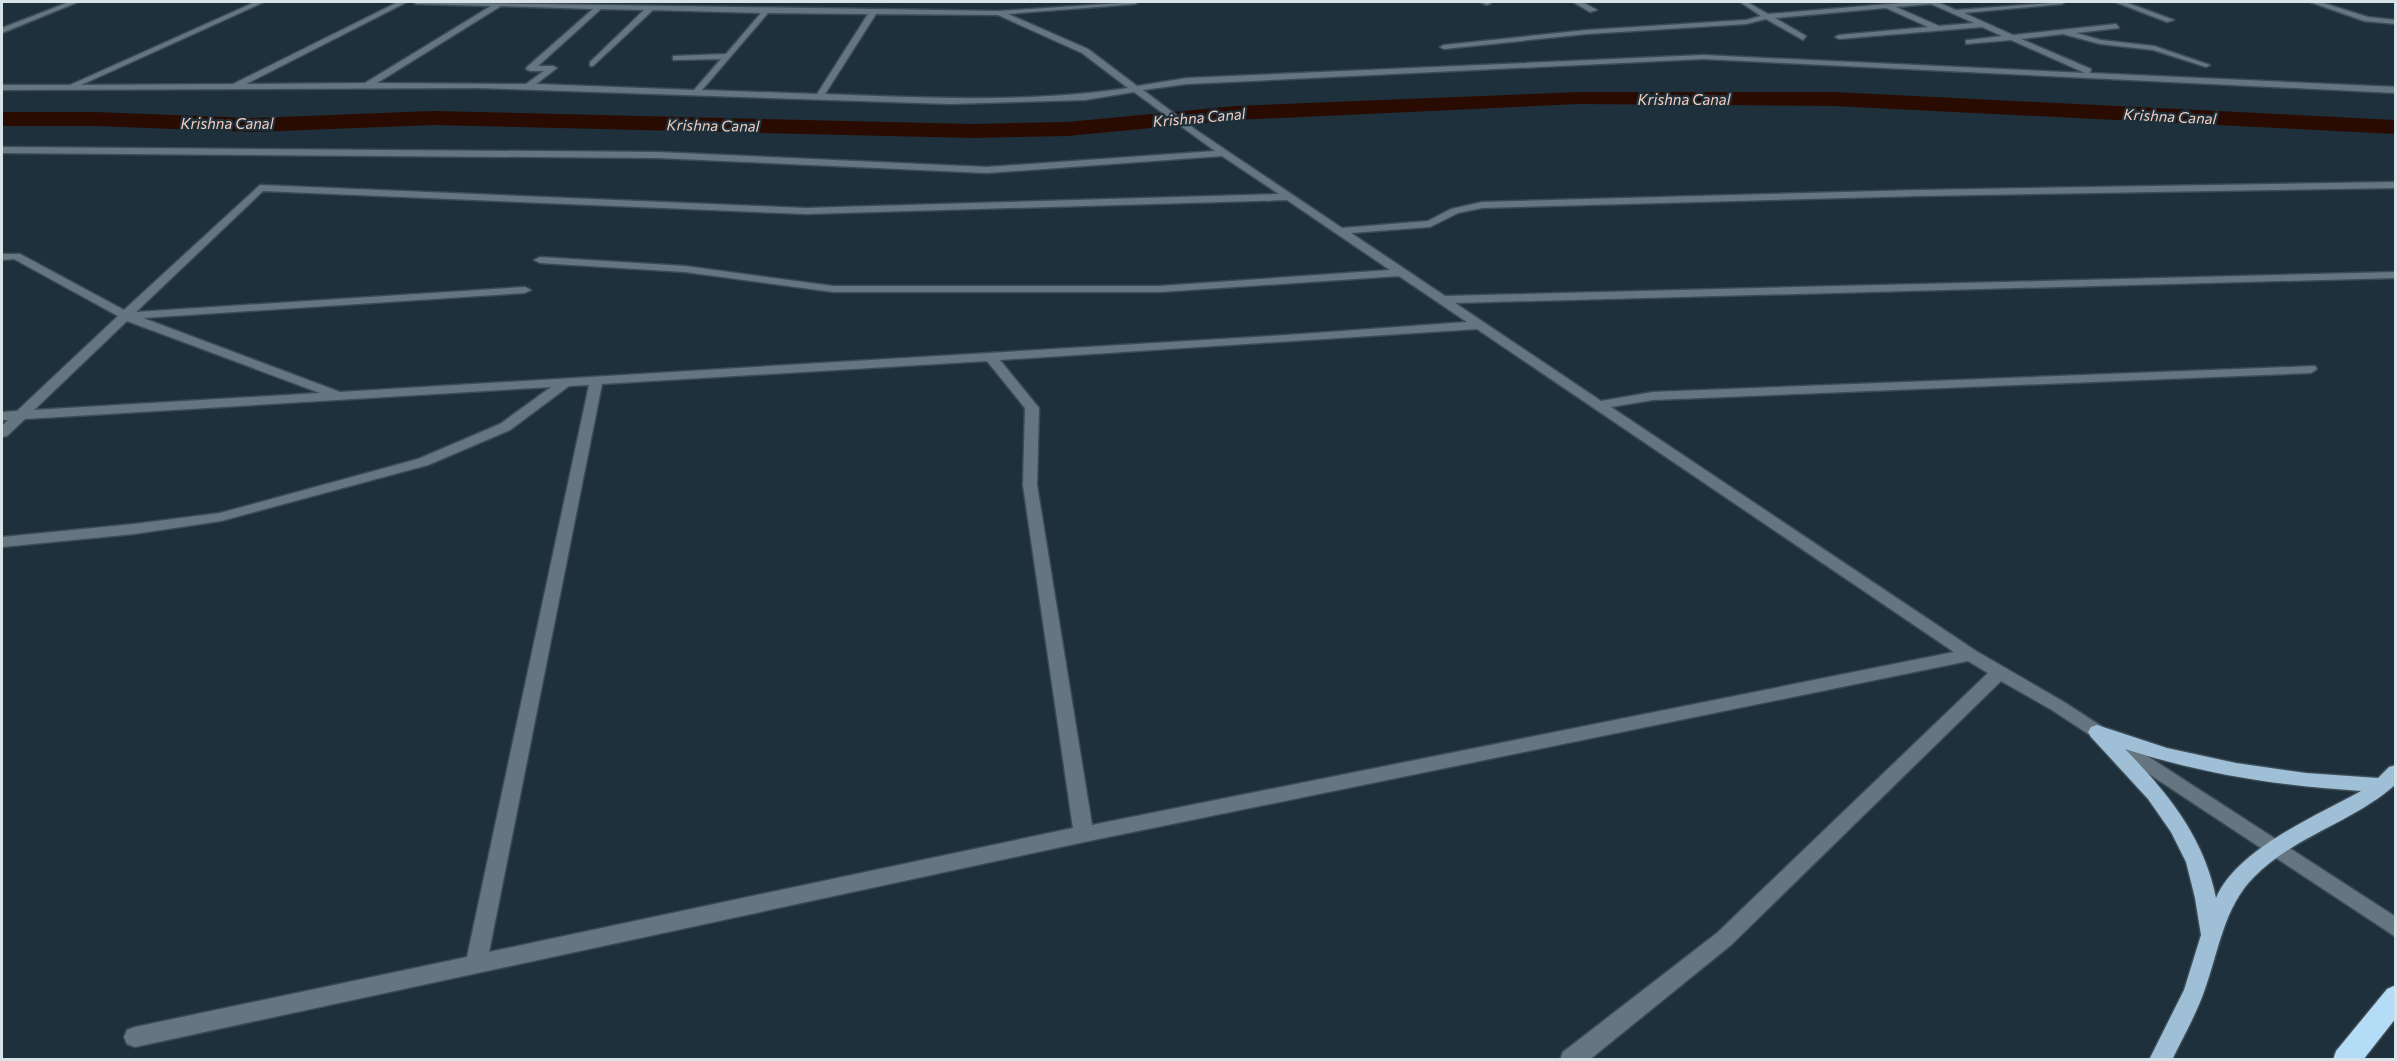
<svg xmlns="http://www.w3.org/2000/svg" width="2397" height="1061" font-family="Commissioner,sans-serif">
  <rect width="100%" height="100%" fill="#1e303b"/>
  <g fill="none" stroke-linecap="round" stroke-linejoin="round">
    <!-- canal -->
    <polygon fill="#2a0b01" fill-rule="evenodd" points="1578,92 1834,92 2396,120 2396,134 1834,106 1578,104 1236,120 1067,136 972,138 433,125 252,132 95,126 2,126 2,112 95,112 252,118 433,111 972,124 1067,122 1236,106"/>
    <defs>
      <g id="minor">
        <polygon points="69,2 78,2 2,33 2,28"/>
        <path d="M255,2H264L81,85L233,84L398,2H407L246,84L365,83L491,6L416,4L413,2L999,11L1138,2L1135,4L1008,14L1088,49L1137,86L1187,78L1703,55L2085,73L2011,40L1966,44V40H1969L2002,36L1982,27L1839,39L1835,37L1839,35L1928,27L1886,8L1775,18L1806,36L1803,40L1766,19L1746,24L1587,34L1444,49L1440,47L1444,45L1587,30L1746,20L1761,16L1740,2H1747L1768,14L1913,2H1937L1956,10L2065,2L2062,4L1964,13L2013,35L2116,24L2119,28L2076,33L2101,40L2154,46L2210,65L2206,67L2153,50L2100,44L2063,34L2021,39L2091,69L2090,73L2396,87V93L1703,59L1187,84L1143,90L1196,130L1342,228L1428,221L1451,209L1482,202L1919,190L2396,182V188L1919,196L1482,208L1458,213L1430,227L1351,233L1445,296L2396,272V278L1455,303L1601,401L1653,392L2315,366L2317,369L2311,373L1653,400L1611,407L1976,651L2064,702L2396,917V937L2052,710L2001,681L1731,945L1589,1060H1560L1563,1052L1717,933L1988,673L1968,661L1084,842L135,1047L127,1044L124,1037L127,1030L135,1027L467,957L589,385L569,386L510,430L428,465L221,521L134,534L2,547V537L134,524L220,513L418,459L500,424L551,387L25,419L7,436L2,437V426L8,420H2V412L17,411L118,316L14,259L2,260V254H20L124,310L260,185L806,208L1279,194L1222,156L987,173L657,158L2,153V147L657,152L987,167L1215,151L1134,92L1085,100L950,104L477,88L2,90V85H70ZM1931,4L1974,23L1939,26L1896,7ZM501,6L593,9L527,67L526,69L530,71H544L526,84L377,83ZM601,9L644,10L590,62V66H593L653,10L761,13L726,54L673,56V60H676L721,59L694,90L536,84L557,68L553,66H538ZM768,13L868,14L817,94L702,90ZM876,14L998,15L1082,53L1128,88C1029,103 926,98 825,94ZM263,191L806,214L1287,200L1390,270L1160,286H833L685,266L540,257L534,260L540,263L685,272L833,292H1160L1399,276L1467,322L1287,335L340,392L143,318L525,293L531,290L525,287L136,312ZM127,321L320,393L34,410ZM1477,329L1954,652L1092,825L1037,485L1039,408L1000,360ZM987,361L1025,408L1023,485L1073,828L489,952L602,384Z"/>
        <polygon points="1480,2 1490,2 1491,3 1487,5"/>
        <polygon points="1573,2 1582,2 1597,10 1590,12"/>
        <polygon points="2115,2 2125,2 2174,20 2167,22"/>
        <polygon points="2310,2 2320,2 2368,17 2396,20 2396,24 2364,21"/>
      </g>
      <path id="major" d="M2097,725L2167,748L2236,763L2306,773L2378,778L2389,767L2396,765V784C2354,822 2294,836 2254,877C2224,907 2219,950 2205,989C2197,1013 2183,1037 2172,1060H2149L2184,990L2201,935L2195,898L2186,862L2171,832L2148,799L2091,737L2088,732L2091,727ZM2125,749C2202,774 2280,786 2361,791C2316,816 2237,849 2216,898C2204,837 2167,792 2125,749Z"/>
      <polygon id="highway" points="2396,985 2396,1018 2363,1060 2333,1060 2336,1051 2387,989"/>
    </defs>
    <!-- minor casing -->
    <use href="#minor" stroke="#3c4c57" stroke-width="3"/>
    <!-- major casing -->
    <use href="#major" stroke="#3c4c57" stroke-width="3"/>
    <!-- highway casing -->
    <use href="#highway" stroke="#3c4c57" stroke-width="3"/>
    <!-- minor -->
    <use href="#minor" fill="#667681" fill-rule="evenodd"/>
    <!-- major -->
    <use href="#major" fill="#9ebfd5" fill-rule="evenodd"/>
    <!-- highway -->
    <use href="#highway" fill="#b4dcf7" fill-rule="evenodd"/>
  </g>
  <g text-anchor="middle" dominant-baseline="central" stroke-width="4.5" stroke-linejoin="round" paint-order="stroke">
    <!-- far-water labels -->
    <g font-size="15" font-style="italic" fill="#f7cebd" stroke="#1e303b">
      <text x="1684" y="99">Krishna Canal</text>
      <text transform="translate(2170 116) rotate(3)">Krishna Canal</text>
      <text transform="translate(1199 117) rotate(-5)">Krishna Canal</text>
      <text x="227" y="123">Krishna Canal</text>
      <text transform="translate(713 125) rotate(1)">Krishna Canal</text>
    </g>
  </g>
  <!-- border -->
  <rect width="2397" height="1061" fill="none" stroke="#d7e2e9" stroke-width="6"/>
</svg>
